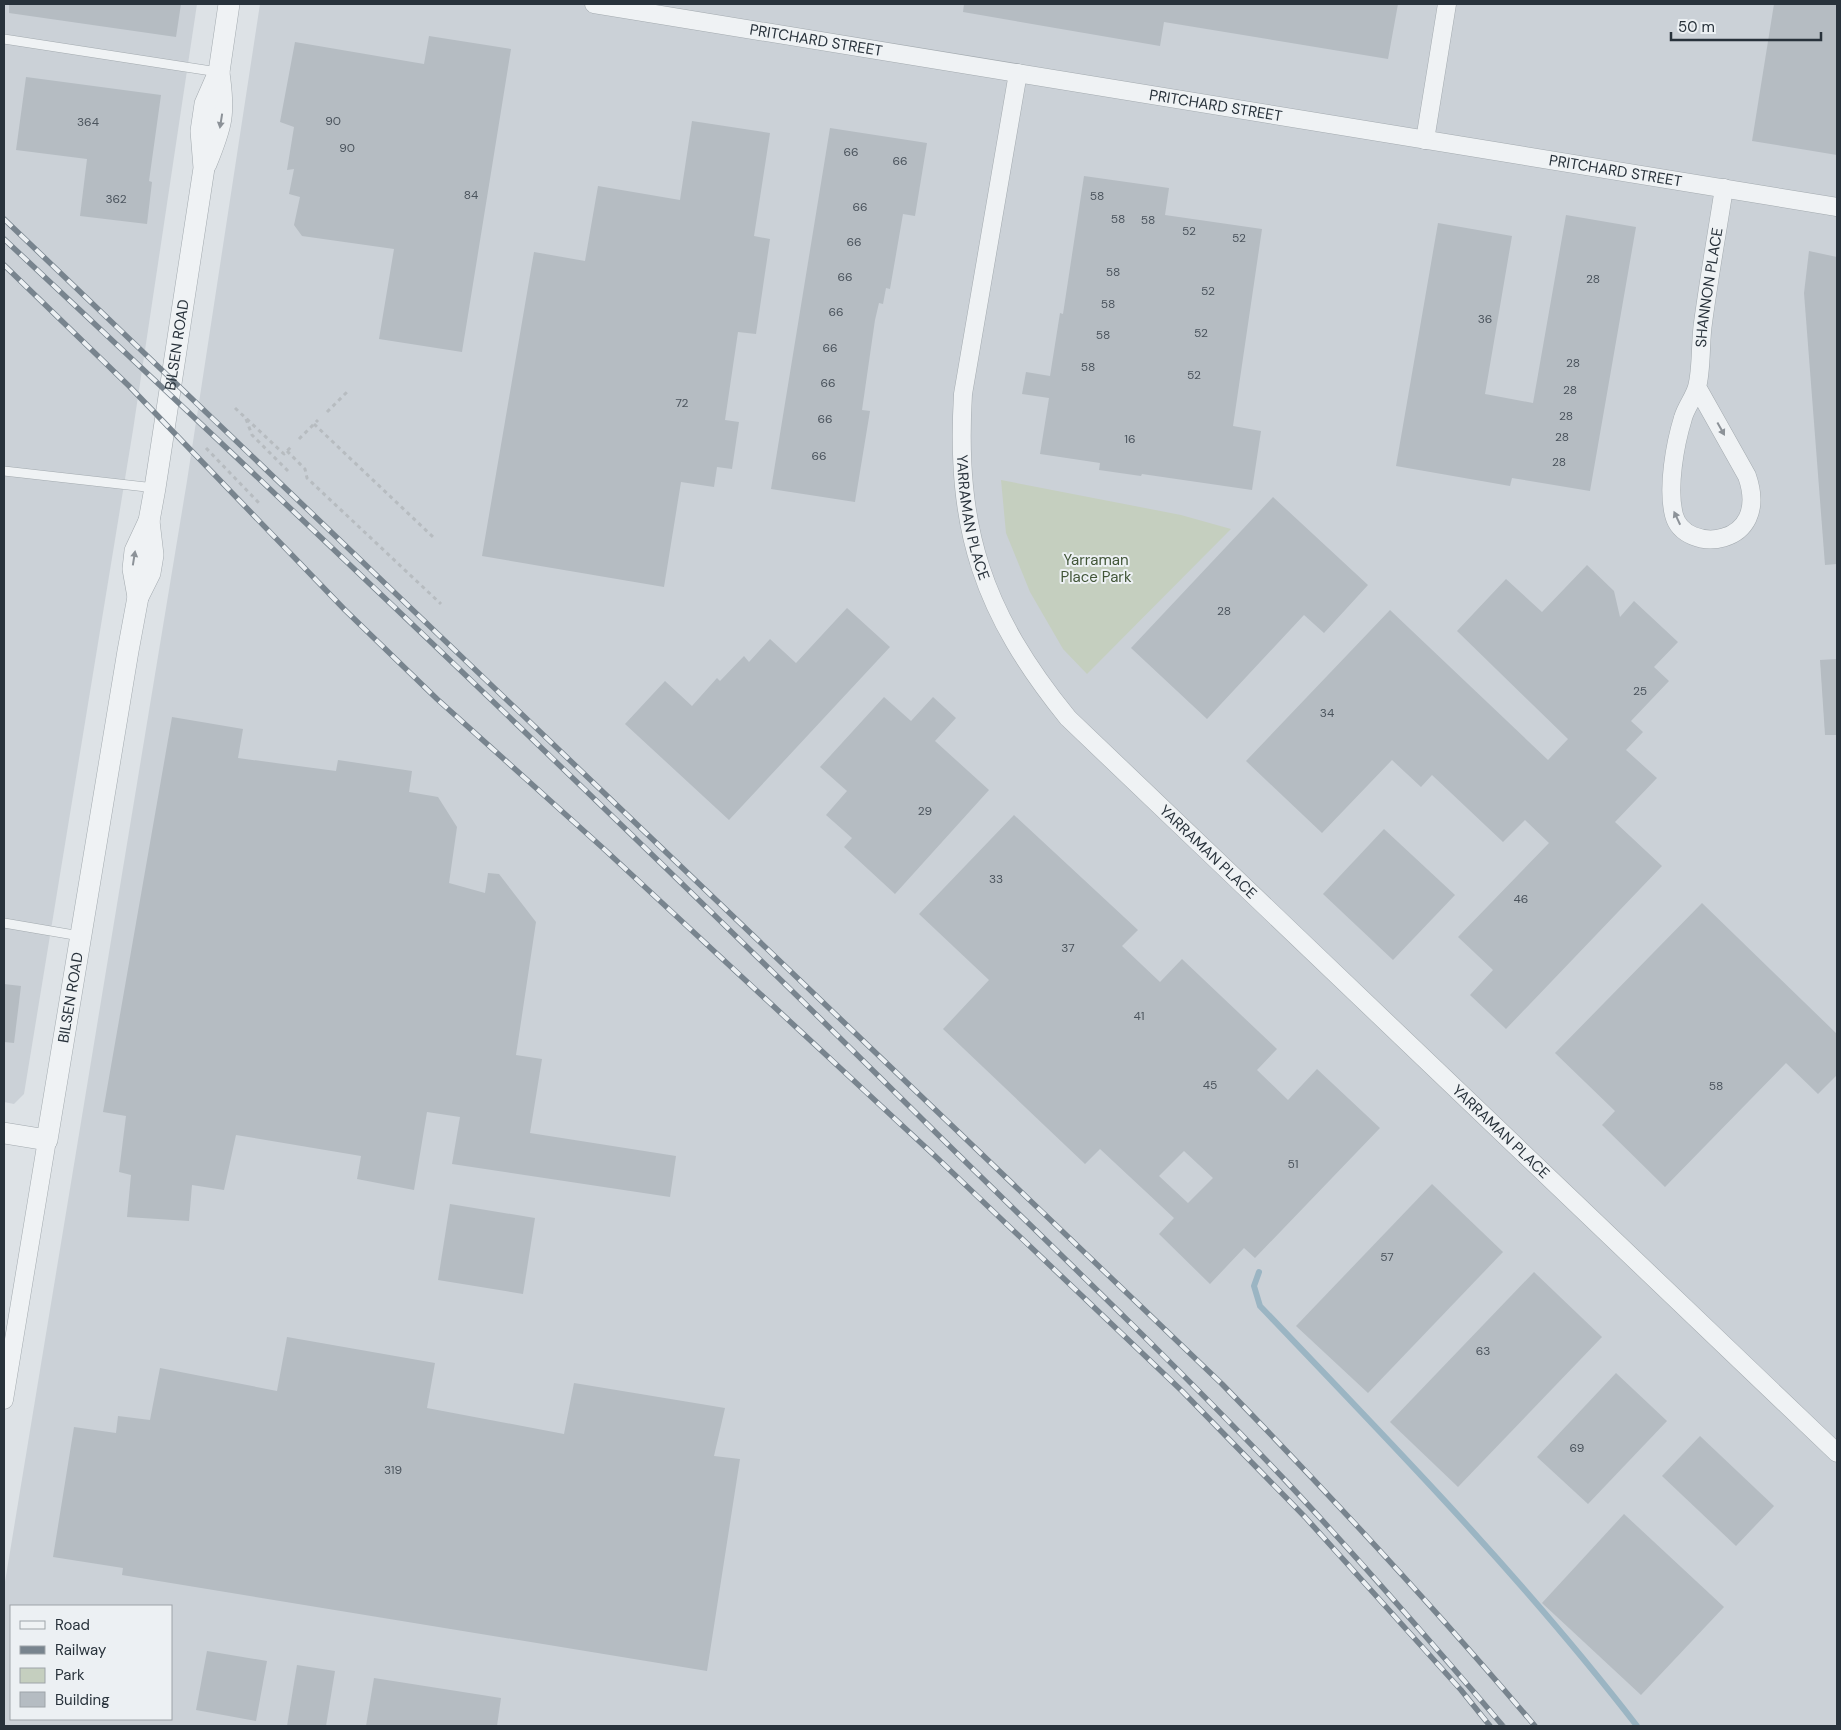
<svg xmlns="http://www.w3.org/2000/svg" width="1841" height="1730" font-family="'DM Sans',sans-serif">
  <rect width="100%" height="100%" fill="#dde2e6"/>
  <!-- built -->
  <g fill="#cbd1d7" fill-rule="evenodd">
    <polygon points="4,4 197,4 133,430 24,1094 14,1104 4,1102"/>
    <path d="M260,4H1837V1726H4V1588L187,481ZM11,1606H171V1719H11Z"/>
  </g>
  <!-- green -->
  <polygon fill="#c5cfbf" points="1001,480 1181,515 1231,529 1087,674 1063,649 1030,592 1006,533"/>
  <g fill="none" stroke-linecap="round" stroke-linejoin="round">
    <!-- stream -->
    <path stroke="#9bb5c3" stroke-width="6" d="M1259,1272L1254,1286L1260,1306C1390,1442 1522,1577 1637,1726"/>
  </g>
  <!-- building -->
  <g fill="#b5bcc2" fill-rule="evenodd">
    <polygon points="9,4 181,4 176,37 9,13"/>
    <polygon points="964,4 1398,4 1388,59 1164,22 1160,46 963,12"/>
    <polygon points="1774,4 1837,4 1837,155 1752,141"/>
    <polygon points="429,36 511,49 462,352 379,339 394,249 302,236 294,225 300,197 289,194 294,169 287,170 294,127 280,122 295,42 424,64"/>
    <polygon points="26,77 161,95 149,181 152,182 147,224 80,216 87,159 16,150"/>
    <polygon points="692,121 770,133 754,236 770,239 756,334 738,332 725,420 739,422 732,469 717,467 714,487 681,482 664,587 482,556 534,252 585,261 598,186 680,200"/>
    <polygon points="830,128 927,143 915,216 903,214 890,289 886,288 883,304 879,303 875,320 862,410 870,411 855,502 771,489"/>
    <polygon points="1084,176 1169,188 1165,215 1262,229 1233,426 1261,431 1252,490 1142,474 1141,476 1099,470 1100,463 1040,454 1049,398 1022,394 1026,372 1050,376 1060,313 1063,314"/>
    <polygon points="1566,215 1636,227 1590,491 1512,478 1510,486 1396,466 1438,223 1512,236 1485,394 1533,403"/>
    <polygon points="1809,251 1837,257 1837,564 1825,565 1804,293"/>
    <polygon points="1273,497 1368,585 1324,633 1304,615 1207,719 1131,648"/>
    <polygon points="1587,565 1614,591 1620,617 1634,601 1678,642 1654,667 1669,681 1631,721 1643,732 1626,750 1657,778 1615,822 1662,866 1506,1029 1470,995 1493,970 1458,937 1549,843 1525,820 1503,842 1432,775 1421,787 1392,760 1322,833 1246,761 1390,610 1548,760 1568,739 1457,631 1506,579 1542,612"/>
    <polygon points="847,608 890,647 729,820 625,724 665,681 692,706 717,678 720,681 744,656 749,662 770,639 796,663"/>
    <polygon points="1837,659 1837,735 1825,735 1820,660"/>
    <polygon points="884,697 911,721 933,697 956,718 935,741 989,790 895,894 844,847 852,838 826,815 847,791 820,767"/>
    <polygon points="172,717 243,729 238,758 336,771 338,760 412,771 409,792 438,797 457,827 449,883 485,893 488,873 499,874 536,922 516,1055 542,1059 530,1133 676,1156 670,1197 452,1164 460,1117 427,1112 414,1190 357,1179 361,1156 236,1135 224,1190 192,1185 189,1221 127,1217 131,1175 119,1172 126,1116 103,1112"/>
    <path d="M1014,815L1138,930L1122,946L1160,982L1182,959L1277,1049L1257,1070L1288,1100L1317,1069L1380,1128L1255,1258L1244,1248L1210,1284L1159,1234L1174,1218L1100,1149L1085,1164L943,1029L989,980L919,914ZM1184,1151L1213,1178L1188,1203L1159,1176Z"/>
    <polygon points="1384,829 1455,895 1393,960 1323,894"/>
    <polygon points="1702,903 1837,1034 1837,1075 1818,1094 1786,1063 1665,1187 1602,1125 1615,1111 1555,1053"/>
    <polygon points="4,984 21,986 14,1043 4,1042"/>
    <polygon points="1432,1184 1503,1252 1368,1393 1296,1326"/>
    <polygon points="450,1204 535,1218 523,1294 438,1280"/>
    <polygon points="1534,1272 1602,1337 1458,1487 1390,1422"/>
    <polygon points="287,1337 435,1363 427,1408 564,1434 574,1383 725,1408 714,1456 740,1459 707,1671 122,1575 123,1568 53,1557 74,1427 116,1433 118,1416 150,1420 160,1368 277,1391"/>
    <polygon points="1616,1373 1667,1421 1588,1504 1537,1457"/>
    <polygon points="1700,1436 1774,1506 1736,1546 1662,1476"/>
    <polygon points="1624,1514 1724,1607 1641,1695 1542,1603"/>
    <polygon points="207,1651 267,1661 256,1721 196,1710"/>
    <polygon points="297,1665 335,1671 326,1726 287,1726"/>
    <polygon points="374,1678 501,1698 497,1726 366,1726"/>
  </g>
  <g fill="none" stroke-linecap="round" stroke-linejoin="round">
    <defs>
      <g id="service">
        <polyline points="4,39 218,72"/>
        <polyline points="4,471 155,488"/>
        <polyline points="4,923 80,936"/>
      </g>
      <g id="minor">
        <path id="s1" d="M594,4L1837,207"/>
        <path id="s2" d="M1018,73L963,394C955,530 983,613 1068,718L1837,1453"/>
        <polyline points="1425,140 1447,4"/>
        <path id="s3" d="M1697,387L1747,476C1772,548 1684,555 1674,515C1667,488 1675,444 1683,418C1686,407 1694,398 1697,387C1702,369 1700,342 1703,323C1709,278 1717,233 1724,188"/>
        <polyline points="4,1400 47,1140"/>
      </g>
      <g id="tertiary">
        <path d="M206,164C222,125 225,114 219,73"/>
        <path id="s4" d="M138,597L133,569L135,551L149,521L155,488L204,168L201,131L205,104L219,72L229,4"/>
        <path id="s5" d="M4,1133L47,1140L128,651L138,597L150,573L153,555L149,521"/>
      </g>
    </defs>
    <!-- service casing -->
    <use href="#service" stroke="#a3aaaf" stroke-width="10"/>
    <!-- minor casing -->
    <use href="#minor" stroke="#a3aaaf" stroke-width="19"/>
    <!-- tertiary casing -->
    <use href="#tertiary" stroke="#a3aaaf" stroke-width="22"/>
    <!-- path -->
    <g stroke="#b7bcc0" stroke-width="3" stroke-dasharray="4 4" stroke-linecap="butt">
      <polyline points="235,408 284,454 291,447"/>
      <polyline points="327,412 347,392"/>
      <polyline points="246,419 252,435 289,472"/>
      <polyline points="314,424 433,537"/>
      <polyline points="299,439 318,420"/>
      <polyline points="206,448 259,503"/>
      <polyline points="287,451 305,469 307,478 441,604"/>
    </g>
    <!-- service -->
    <use href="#service" stroke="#eff2f4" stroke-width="9"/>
    <!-- minor -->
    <use href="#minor" stroke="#eff2f4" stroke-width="18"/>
    <!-- tertiary -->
    <use href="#tertiary" stroke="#eff2f4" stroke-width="21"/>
    <defs>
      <g id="rail">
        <path d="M4,219L1222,1384C1330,1495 1435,1608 1535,1726"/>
        <path d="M4,239C311,526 617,817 916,1113C1039,1235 1166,1354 1285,1480C1360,1560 1432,1643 1503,1726"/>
        <polyline points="4,265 129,386 345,610 437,699 604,849 935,1156 1182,1391 1305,1517 1461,1690 1490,1726"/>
      </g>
    </defs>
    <!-- rail casing -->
    <use href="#rail" stroke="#78848e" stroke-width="5.5"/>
    <!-- rail -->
    <use href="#rail" stroke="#ecf0f3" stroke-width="4" stroke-dasharray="11" stroke-linecap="butt"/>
  </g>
  <!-- one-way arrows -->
  <defs><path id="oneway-solid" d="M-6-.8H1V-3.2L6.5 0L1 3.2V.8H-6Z" transform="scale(1.25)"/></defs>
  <g fill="#8c9298">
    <use href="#oneway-solid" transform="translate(221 121) rotate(99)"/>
    <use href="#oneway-solid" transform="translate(1721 429) rotate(61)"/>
    <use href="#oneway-solid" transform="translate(1677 518) rotate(-115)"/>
    <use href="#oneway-solid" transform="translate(134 558) rotate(-81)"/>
  </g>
  <g text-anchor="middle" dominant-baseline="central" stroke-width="4" stroke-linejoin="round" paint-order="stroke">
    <!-- number labels -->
    <g font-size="12" fill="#4b545d">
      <text x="333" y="121">90</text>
      <text x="88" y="122">364</text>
      <text x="347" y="148">90</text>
      <text x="851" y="152">66</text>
      <text x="900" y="161">66</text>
      <text x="471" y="195">84</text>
      <text x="1097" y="196">58</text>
      <text x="116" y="199">362</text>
      <text x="860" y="207">66</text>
      <text x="1118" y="219">58</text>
      <text x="1148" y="220">58</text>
      <text x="1189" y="231">52</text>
      <text x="1239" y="238">52</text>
      <text x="854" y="242">66</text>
      <text x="1113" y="272">58</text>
      <text x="845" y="277">66</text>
      <text x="1593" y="279">28</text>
      <text x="1208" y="291">52</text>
      <text x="1108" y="304">58</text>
      <text x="836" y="312">66</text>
      <text x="1485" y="319">36</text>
      <text x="1201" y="333">52</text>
      <text x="1103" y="335">58</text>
      <text x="830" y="348">66</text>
      <text x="1573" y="363">28</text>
      <text x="1088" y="367">58</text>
      <text x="1194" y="375">52</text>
      <text x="828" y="383">66</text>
      <text x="1570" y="390">28</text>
      <text x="682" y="403">72</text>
      <text x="1566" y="416">28</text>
      <text x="825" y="419">66</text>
      <text x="1562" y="437">28</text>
      <text x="1130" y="439">16</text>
      <text x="819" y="456">66</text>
      <text x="1559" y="462">28</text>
      <text x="1224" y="611">28</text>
      <text x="1640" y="691">25</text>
      <text x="1327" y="713">34</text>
      <text x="925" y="811">29</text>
      <text x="996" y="879">33</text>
      <text x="1521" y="899">46</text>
      <text x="1068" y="948">37</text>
      <text x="1139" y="1016">41</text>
      <text x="1210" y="1085">45</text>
      <text x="1716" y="1086">58</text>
      <text x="1293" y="1164">51</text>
      <text x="1387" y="1257">57</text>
      <text x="1483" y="1351">63</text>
      <text x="1577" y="1448">69</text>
      <text x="393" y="1470">319</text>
    </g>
    <!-- street labels -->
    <g font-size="15" fill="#28323b" stroke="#ecf0f3">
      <text stroke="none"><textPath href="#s1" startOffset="225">PRITCHARD STREET</textPath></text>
      <text stroke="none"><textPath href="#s1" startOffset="630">PRITCHARD STREET</textPath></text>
      <text stroke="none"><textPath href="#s1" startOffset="1035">PRITCHARD STREET</textPath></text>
      <text stroke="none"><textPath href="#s3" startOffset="470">SHANNON PLACE</textPath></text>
      <text stroke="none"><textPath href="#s4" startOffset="258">BILSEN ROAD</textPath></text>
      <text stroke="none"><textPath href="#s2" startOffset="450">YARRAMAN PLACE</textPath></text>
      <text stroke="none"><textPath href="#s2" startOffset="870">YARRAMAN PLACE</textPath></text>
      <text stroke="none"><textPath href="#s5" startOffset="188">BILSEN ROAD</textPath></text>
      <text stroke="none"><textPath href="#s2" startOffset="1275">YARRAMAN PLACE</textPath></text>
    </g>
    <!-- park labels -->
    <g font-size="15" fill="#415537" stroke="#ecf0f3">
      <text x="1096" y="560">Yarraman<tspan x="1096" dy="17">Place Park</tspan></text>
    </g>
  </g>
  <!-- border -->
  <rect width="1841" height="1730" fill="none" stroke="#28323b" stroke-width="10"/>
  <!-- legend -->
  <rect x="10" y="1605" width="162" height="115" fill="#ecf0f3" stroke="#9ea4a9"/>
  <rect x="20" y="1621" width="25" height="8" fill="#eff2f4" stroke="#9ea4a9"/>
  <text x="55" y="1630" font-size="15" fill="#28323b">Road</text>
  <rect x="20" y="1646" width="25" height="8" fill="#78848e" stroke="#9ea4a9"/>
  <text x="55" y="1655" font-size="15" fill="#28323b">Railway</text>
  <rect x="20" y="1668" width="25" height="15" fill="#c5cfbf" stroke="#9ea4a9"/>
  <text x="55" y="1680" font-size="15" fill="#28323b">Park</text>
  <rect x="20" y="1692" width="25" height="15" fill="#b5bcc2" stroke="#9ea4a9"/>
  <text x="55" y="1705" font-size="15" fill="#28323b">Building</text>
  <!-- scale -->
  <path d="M1671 32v8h150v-8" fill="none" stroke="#28323b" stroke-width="2.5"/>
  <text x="1678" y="32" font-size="15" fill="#28323b" stroke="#ecf0f3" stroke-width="4" paint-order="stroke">50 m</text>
</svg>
